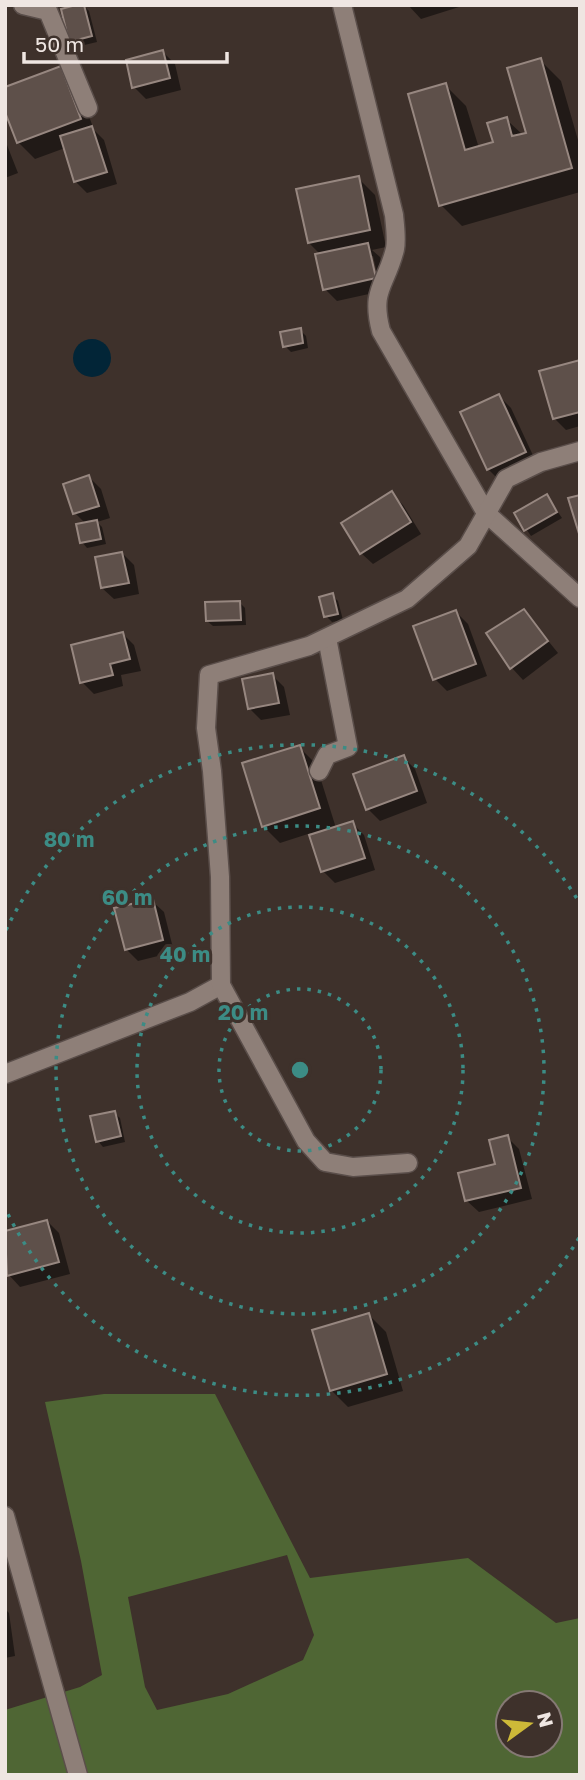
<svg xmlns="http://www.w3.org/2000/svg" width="585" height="1780" font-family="'Golos Text',sans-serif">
  <rect width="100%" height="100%" fill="#3e312b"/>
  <!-- green -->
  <path fill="#4f6634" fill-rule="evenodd" d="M104,1394H215L310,1578L468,1558L556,1623L580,1618V1775H5V1710L80,1687L102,1675L81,1561L45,1402ZM287,1555L314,1635L303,1660L228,1694L157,1710L145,1687L128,1597ZM508,1703H550V1745H508Z"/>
  <!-- water -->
  <circle fill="#022537" cx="92" cy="358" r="19"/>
  <!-- shadow -->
  <g fill="#0007" fill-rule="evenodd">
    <polygon points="83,5 89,11 97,42 76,47 71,41"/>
    <polygon points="408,5 458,5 459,7 421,19"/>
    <polygon points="163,52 175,64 181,90 146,99 134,87"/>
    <polygon points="540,60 561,81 580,147 580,192 462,226 441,205 445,85 466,106 479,148 495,144 506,119 523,135 528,134"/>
    <polygon points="61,68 78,86 94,130 104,140 117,184 87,193 75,181 65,148 35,159 18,142"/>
    <polygon points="5,140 18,173 5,178"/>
    <path d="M358,178L375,195L386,247L372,250L380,257L387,290L337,301L325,289L321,255L309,243ZM369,256H373L380,286L376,287Z"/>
    <polygon points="300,330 306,336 308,348 291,352 285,346"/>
    <polygon points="580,361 580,426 566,430 554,418"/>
    <polygon points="499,396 511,408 537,464 500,481 488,469"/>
    <polygon points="89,477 101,489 110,518 97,522 102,527 106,544 87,548 82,542 86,524 75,513"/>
    <polygon points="392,494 403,505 421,534 373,564 361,553"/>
    <polygon points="547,496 562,518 531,536 516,514"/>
    <polygon points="122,553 134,565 139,594 114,599 102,588"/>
    <polygon points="332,595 338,601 343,620 332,622 326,616"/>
    <polygon points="239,602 245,608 246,625 213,626 207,621"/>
    <polygon points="524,611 558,653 523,680 512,668 489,634"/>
    <polygon points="456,612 468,624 487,676 447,691 435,679"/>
    <polygon points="122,633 134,645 141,671 121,675 123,686 94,694 82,682"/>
    <polygon points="272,675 284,687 290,715 261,720 249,708"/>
    <polygon points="299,747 316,764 336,828 352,823 364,835 375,870 335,883 323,871 311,833 280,843 263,826"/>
    <polygon points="403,757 415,769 427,803 380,821 368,809"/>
    <polygon points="152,901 164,912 174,952 138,961 126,949"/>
    <polygon points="114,1113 120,1118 125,1142 103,1147 98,1141"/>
    <polygon points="507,1137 519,1149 532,1199 479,1212 467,1201 460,1175 497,1165"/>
    <polygon points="47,1221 59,1233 70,1274 20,1287 9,1275 5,1263 5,1233"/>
    <polygon points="369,1315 386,1332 403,1391 348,1407 331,1390"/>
    <polygon points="5,1609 9,1613 15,1656 5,1658"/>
  </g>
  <!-- building -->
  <g fill="#5e504a" stroke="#978780" stroke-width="2">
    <polygon points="76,5 84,5 92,36 69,42 61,9"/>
    <polygon points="163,50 170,78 132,88 126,60"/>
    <polygon points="541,58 572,168 439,206 408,94 446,83 465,150 493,142 487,123 507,117 512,136 526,133 507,68"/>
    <polygon points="61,66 81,119 17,143 5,112 5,87"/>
    <polygon points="92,126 107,172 74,182 60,136"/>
    <polygon points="359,176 370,230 308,243 296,189"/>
    <polygon points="368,243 376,278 323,290 315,254"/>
    <polygon points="301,328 303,343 283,347 280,332"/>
    <polygon points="580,360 580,412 553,419 539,371"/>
    <polygon points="499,394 526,452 487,470 460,412"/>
    <polygon points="89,475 99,506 73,514 63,484"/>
    <polygon points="392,491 411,522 360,554 341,523"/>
    <polygon points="547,494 557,512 524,531 514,513"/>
    <polygon points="580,495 580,537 568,498"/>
    <polygon points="97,520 101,539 80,543 76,524"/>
    <polygon points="122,552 129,583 101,588 95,557"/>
    <polygon points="333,593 338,614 324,617 319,597"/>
    <polygon points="240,601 241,620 206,621 205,602"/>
    <polygon points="524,609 548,641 510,669 486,633"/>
    <polygon points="456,610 476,664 433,680 413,626"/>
    <polygon points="123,632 130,659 110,664 113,675 80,683 71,645"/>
    <polygon points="273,673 279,703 248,709 242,679"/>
    <polygon points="300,745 320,808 262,827 242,763"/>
    <polygon points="404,755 417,791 366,810 353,774"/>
    <polygon points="353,821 365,858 321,872 309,835"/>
    <polygon points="153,899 163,940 125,950 114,908"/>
    <polygon points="115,1111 121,1136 96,1142 90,1116"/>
    <polygon points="508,1135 521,1188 465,1201 458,1173 495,1164 489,1140"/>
    <polygon points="47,1220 59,1262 7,1276 5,1231"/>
    <polygon points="369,1313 387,1374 330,1391 312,1330"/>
  </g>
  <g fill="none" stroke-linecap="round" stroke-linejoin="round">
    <defs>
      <g id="minor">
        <polyline points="23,5 48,11 88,108"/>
        <path d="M342,5L394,215C395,226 397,239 395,249C386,286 370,289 381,331L486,513L580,598"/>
        <polyline points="319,771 327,755 348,747 327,638"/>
        <polyline points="5,1074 190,1002 221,985"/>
        <polyline points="408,1163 353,1167 325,1162 306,1141 221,985 220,877 212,771 206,728 209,675 309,646 407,599 468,546 506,479 541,462 580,451"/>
        <polyline points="5,1516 78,1775"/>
      </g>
    </defs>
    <!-- minor casing -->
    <use href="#minor" stroke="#5a4e4a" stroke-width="21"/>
    <!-- minor -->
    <use href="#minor" stroke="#8e7f78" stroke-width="18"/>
  </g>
  <!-- distance rings -->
  <g fill="none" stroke="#3c8c85" stroke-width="3.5" stroke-dasharray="3.5 7">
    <circle cx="300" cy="1070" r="81"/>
    <circle cx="300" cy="1070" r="163"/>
    <circle cx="300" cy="1070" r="244"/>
    <path d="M579 1238A326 326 0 0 1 6 1210M6 930A326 326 0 0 1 579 902"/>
  </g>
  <circle cx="300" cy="1070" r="10" fill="#3c8c85" stroke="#3e312b" stroke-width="3.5"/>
  <g font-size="21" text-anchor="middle" font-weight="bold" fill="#3c8c85" stroke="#3e312b" stroke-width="6" stroke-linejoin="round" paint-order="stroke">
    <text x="69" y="847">80 m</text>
    <text x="127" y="905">60 m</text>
    <text x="185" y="962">40 m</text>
    <text x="243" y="1020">20 m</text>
  </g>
  <!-- border -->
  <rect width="585" height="1780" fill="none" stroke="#efe6e2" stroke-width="14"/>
  <!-- north arrow -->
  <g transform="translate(529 1724) rotate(75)"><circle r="33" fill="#3e312b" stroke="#857974" stroke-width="2"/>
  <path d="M0-5L12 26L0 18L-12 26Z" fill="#cdb938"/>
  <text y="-10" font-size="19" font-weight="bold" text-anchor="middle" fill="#efe6e2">N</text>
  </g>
  <!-- scale -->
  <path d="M24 52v10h203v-10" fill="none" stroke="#efe6e2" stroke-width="3.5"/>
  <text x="35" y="52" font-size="21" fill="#efe6e2" stroke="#3e312b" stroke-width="5" paint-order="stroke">50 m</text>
</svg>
